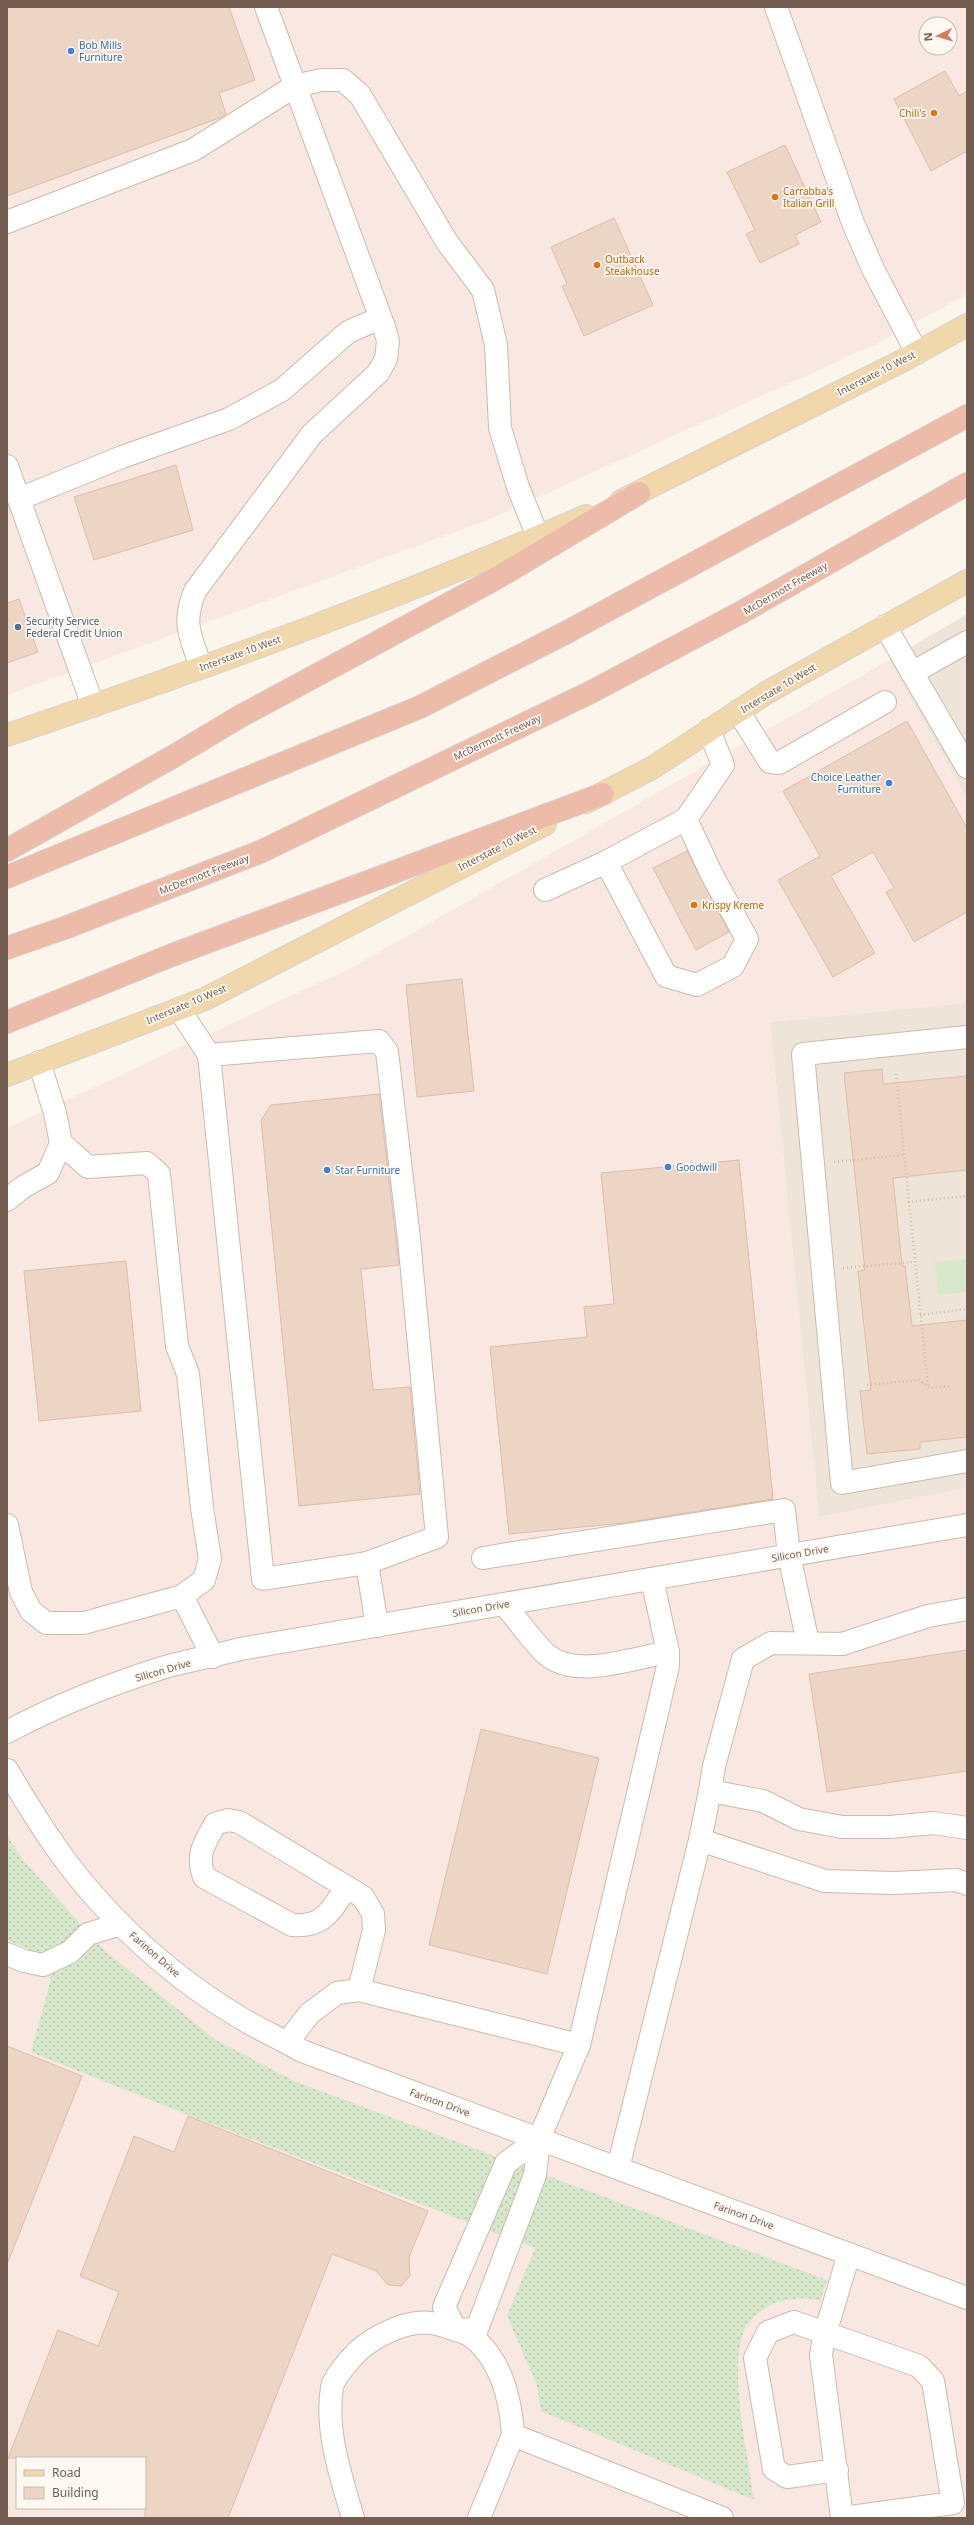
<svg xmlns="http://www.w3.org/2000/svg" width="974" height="2525" font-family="'Noto Sans',sans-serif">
  <defs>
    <pattern id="grass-dots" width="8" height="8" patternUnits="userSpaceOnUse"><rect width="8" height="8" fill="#d7e7cb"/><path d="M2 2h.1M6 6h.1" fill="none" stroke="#b3bea7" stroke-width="1.8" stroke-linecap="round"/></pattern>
  </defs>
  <rect width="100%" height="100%" fill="#fbf5eb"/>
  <!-- residential -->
  <g fill="#eee4d8">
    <polygon points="967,614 967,799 889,660"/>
    <polygon points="967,1003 967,1488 819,1517 770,1022"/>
  </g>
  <!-- commercial -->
  <g fill="#f9e8e1" fill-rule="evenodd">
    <path d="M7,7H967V294L874,345L488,520L7,695ZM926,24H950V48H926Z"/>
    <path d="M889,660L967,799V1003L770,1022L819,1517L967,1488V2518H7V1128L353,967ZM17,2458H145V2508H17Z"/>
  </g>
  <!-- grass -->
  <path fill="url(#grass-dots)" d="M7,1836L24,1861L105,1951L216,2040L294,2081L827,2280L820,2301C805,2296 793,2299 778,2302C765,2306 747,2320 743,2333C729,2373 748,2456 754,2500L541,2411L537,2386L507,2316L535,2248L186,2114L31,2052L51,1979L29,1949L7,1940Z"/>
  <!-- park -->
  <polygon fill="#d7e7cb" points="967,1259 967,1292 938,1295 935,1262"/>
  <!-- building -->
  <g fill="#edd5c6" stroke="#debca8">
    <polygon points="7,7 229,7 255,80 219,93 226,114 222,117 7,196"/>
    <polygon points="945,71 959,96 967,91 967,151 931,171 894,99"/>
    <polygon points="785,145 821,222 795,235 799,244 760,263 746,234 755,230 727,172"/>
    <polygon points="614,218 653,305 584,336 562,286 567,284 551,247"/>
    <polygon points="176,465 193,530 94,560 74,497"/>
    <polygon points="19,599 38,652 7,663 7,603"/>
    <polygon points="907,721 967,828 967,912 914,942 886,892 894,888 873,852 831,876 875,953 833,977 778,880 820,856 783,791"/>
    <polygon points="687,851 729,932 696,950 653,868"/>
    <polygon points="462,979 474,1091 417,1097 406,985"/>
    <polygon points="882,1069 883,1084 967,1076 967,1170 893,1178 902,1266 905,1266 912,1326 967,1320 967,1437 920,1442 920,1449 867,1454 860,1391 871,1390 858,1271 865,1270 844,1073"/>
    <polygon points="379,1094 399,1265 361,1269 373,1390 410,1387 420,1494 299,1506 261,1120 271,1105"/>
    <polygon points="739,1160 773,1499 624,1523 509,1534 490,1347 587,1337 584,1307 614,1304 601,1173"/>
    <polygon points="126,1261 141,1411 39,1421 24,1271"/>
    <polygon points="967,1650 967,1771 827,1792 809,1674"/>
    <polygon points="481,1729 599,1758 547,1974 429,1945"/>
    <polygon points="7,2046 82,2076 8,2262 7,2262"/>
    <polygon points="188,2116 428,2211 409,2257 410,2276 401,2286 388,2285 376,2271 332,2254 228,2518 145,2518 145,2458 8,2458 58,2330 98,2346 119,2292 80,2276 134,2136 174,2152"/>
  </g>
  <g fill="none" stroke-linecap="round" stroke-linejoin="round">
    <defs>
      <g id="minor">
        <polyline points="776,7 853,223 873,269 917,353"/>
        <polyline points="7,222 193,150 295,86 321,80 343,80 360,95 447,242 483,290 496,345 500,428 518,487 538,537"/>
        <polyline points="7,466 93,706"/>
        <polyline points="19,499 122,457 229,419 282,390 348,332 380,318"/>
        <polyline points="885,626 967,767"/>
        <path d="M201,667C190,635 182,624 195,591L312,434L378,373L386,359L388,341L384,327L266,7"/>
        <polyline points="912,673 967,642"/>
        <polyline points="738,711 770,762 779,763 885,702"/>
        <polyline points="606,862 686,819 723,765 709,730"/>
        <polyline points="545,890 606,862 666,976 697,985 733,966 747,939 711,873 686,819"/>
        <polyline points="179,1009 209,1055 263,1579 367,1563 377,1626"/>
        <polyline points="967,1037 803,1054 842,1483 967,1461"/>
        <polyline points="209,1055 379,1041 387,1052 409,1239 437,1537 367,1563"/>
        <polyline points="7,1200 23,1187 48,1173 61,1143 55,1113 39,1062"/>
        <polyline points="7,1525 21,1592 31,1611 46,1623 84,1623 182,1596 204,1580 210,1559 202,1508 188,1374 177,1346 159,1174 147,1163 88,1167 61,1143"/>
        <polyline points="483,1558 784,1510 789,1555 808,1643"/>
        <polyline points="182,1596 213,1657"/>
        <path d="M504,1604C518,1620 531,1640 546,1654C575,1680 633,1658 668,1652"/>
        <polyline points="967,1609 928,1616 842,1644 771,1643 743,1659 714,1766 710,1791 763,1801 799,1819 842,1827 890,1827 933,1823 967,1828"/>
        <path d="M7,1732C57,1705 111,1684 165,1667C190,1660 215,1656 240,1649L967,1525"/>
        <path d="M7,1770C32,1812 57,1853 89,1890C132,1940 186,1986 244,2020C263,2031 283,2040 302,2051L967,2298"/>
        <polyline points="700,1840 710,1791"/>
        <path d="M347,1887C330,1911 325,1927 292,1925L204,1877C196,1853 204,1845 215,1824L228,1820L239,1822L363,1897L373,1914L374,1930L359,1990"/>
        <polyline points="7,1954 24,1961 43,1965 70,1952 88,1934 121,1924"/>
        <polyline points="287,2043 309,2014 337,1993 359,1990 579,2045"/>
        <polyline points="539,2139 506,2163 444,2307 456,2330 477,2329 535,2175 539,2139 579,2045 668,1666 668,1652 652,1579"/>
        <polyline points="618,2168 700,1840 825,1881 894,1883 956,1880 967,1884"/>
        <polyline points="837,2470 787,2477 774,2469 755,2358 768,2332 794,2322 919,2366 933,2381 953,2503 843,2518"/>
        <path d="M353,2518C341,2476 325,2432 332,2387C334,2377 351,2358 358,2351C375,2336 406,2320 430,2323C436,2323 444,2326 450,2328C458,2330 469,2334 475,2339C502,2363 511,2402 513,2435L722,2518"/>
        <polyline points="479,2518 513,2435"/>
        <polyline points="842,2518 821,2355 824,2337 849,2254"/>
      </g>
      <g id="major">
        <polyline points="621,501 898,363 967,325"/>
        <path d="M7,735C202,669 397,599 586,516"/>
        <polyline points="586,802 652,768 766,693 967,581"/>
        <polyline points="7,1075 205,999 545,824"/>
      </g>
      <g id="highway">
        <polyline points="7,850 174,756 239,717 495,579 639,493"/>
        <polyline points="7,877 420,707 567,632 967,416"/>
        <polyline points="7,948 67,927 260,852 591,692 740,613 967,484"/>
        <polyline points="7,1022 172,955 603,794"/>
      </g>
    </defs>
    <!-- minor casing -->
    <use href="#minor" stroke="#c9bbaf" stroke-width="24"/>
    <!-- major casing -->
    <use href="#major" stroke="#d8d2ce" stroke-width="24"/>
    <!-- highway casing -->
    <use href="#highway" stroke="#d8d2ce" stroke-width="24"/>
    <!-- path -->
    <g stroke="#d2b9a9" stroke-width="2.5" stroke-dasharray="1 3" stroke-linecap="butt">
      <polyline points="896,1074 928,1387"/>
      <polyline points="834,1162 903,1155"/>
      <polyline points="908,1202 967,1196"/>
      <polyline points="843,1268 914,1262"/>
      <polyline points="920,1315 967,1309"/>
      <polyline points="867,1385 919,1380 929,1388 951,1386"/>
    </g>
    <!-- minor -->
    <use href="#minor" stroke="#fff" stroke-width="22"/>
    <!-- major -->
    <use href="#major" stroke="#f1d7ac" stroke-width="22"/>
    <!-- highway -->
    <use href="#highway" stroke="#edbbaa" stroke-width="22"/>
  </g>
  <!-- markers -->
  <g fill="#3f7fe0" stroke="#fdf9f2" stroke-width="1.5">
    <circle cx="71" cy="51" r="4"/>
    <circle cx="889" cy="783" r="4"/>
    <circle cx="668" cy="1167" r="4"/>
    <circle cx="327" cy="1170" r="4"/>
  </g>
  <g fill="#e8710a" stroke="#fdf9f2" stroke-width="1.5">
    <circle cx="934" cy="113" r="4"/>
    <circle cx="775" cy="197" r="4"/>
    <circle cx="597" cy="265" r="4"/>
    <circle cx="694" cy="905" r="4"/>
  </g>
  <circle fill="#5c6f8a" stroke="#fdf9f2" stroke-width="1.5" cx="18" cy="627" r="4"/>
  <g text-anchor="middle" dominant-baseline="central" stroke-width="3.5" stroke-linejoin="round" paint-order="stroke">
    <!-- shop labels -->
    <g font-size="10" fill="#366cbe" stroke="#fdf9f2" text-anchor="start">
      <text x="79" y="45">Bob Mills<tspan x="79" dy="12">Furniture</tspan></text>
      <text x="881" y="777" text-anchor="end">Choice Leather<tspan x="881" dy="12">Furniture</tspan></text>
      <text x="676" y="1167">Goodwill</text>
      <text x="335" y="1170">Star Furniture</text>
    </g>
    <!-- food labels -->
    <g font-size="10" fill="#c56008" stroke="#fdf9f2" text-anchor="start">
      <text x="926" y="113" text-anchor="end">Chili's</text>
      <text x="783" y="191">Carrabba's<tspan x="783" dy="12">Italian Grill</tspan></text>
      <text x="605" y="259">Outback<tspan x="605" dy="12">Steakhouse</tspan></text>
      <text x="702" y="905">Krispy Kreme</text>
    </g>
    <!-- street labels -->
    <g font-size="10" fill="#735d51" stroke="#fdf9f2">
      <text transform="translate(876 373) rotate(-27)">Interstate 10 West</text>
      <text transform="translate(785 588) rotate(-30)">McDermott Freeway</text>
      <text transform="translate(240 653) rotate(-20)">Interstate 10 West</text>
      <text transform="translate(778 688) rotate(-31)">Interstate 10 West</text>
      <text transform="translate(497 737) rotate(-25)">McDermott Freeway</text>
      <text transform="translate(497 848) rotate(-27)">Interstate 10 West</text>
      <text transform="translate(204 874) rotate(-21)">McDermott Freeway</text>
      <text transform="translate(186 1004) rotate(-23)">Interstate 10 West</text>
      <text transform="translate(800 1553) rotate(-10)">Silicon Drive</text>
      <text transform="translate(481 1608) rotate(-10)">Silicon Drive</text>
      <text transform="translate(163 1670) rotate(-16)">Silicon Drive</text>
      <text transform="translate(155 1954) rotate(41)">Farinon Drive</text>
      <text transform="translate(440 2102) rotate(20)">Farinon Drive</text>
      <text transform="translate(744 2215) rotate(20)">Farinon Drive</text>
    </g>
    <!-- service labels -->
    <g font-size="10" fill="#4e5e75" stroke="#fdf9f2" text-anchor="start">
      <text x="26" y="621">Security Service<tspan x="26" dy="12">Federal Credit Union</tspan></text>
    </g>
  </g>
  <!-- border -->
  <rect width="974" height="2525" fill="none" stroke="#735d51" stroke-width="16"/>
  <!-- legend -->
  <rect x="16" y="2457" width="130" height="52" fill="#fdf9f2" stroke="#c6bbb2"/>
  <rect x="24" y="2470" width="20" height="6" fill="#f1d7ac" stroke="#c6bbb2"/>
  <text x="52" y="2477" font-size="12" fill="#735d51">Road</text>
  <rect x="24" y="2487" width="20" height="12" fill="#edd5c6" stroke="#c6bbb2"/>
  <text x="52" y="2497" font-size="12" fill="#735d51">Building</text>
  <!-- north arrow -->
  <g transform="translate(938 36) rotate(265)"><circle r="19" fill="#fdf9f2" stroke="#c6bbb2"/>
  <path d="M0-3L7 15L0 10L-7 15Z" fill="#d6795f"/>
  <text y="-6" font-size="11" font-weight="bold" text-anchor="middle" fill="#735d51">N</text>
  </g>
</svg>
